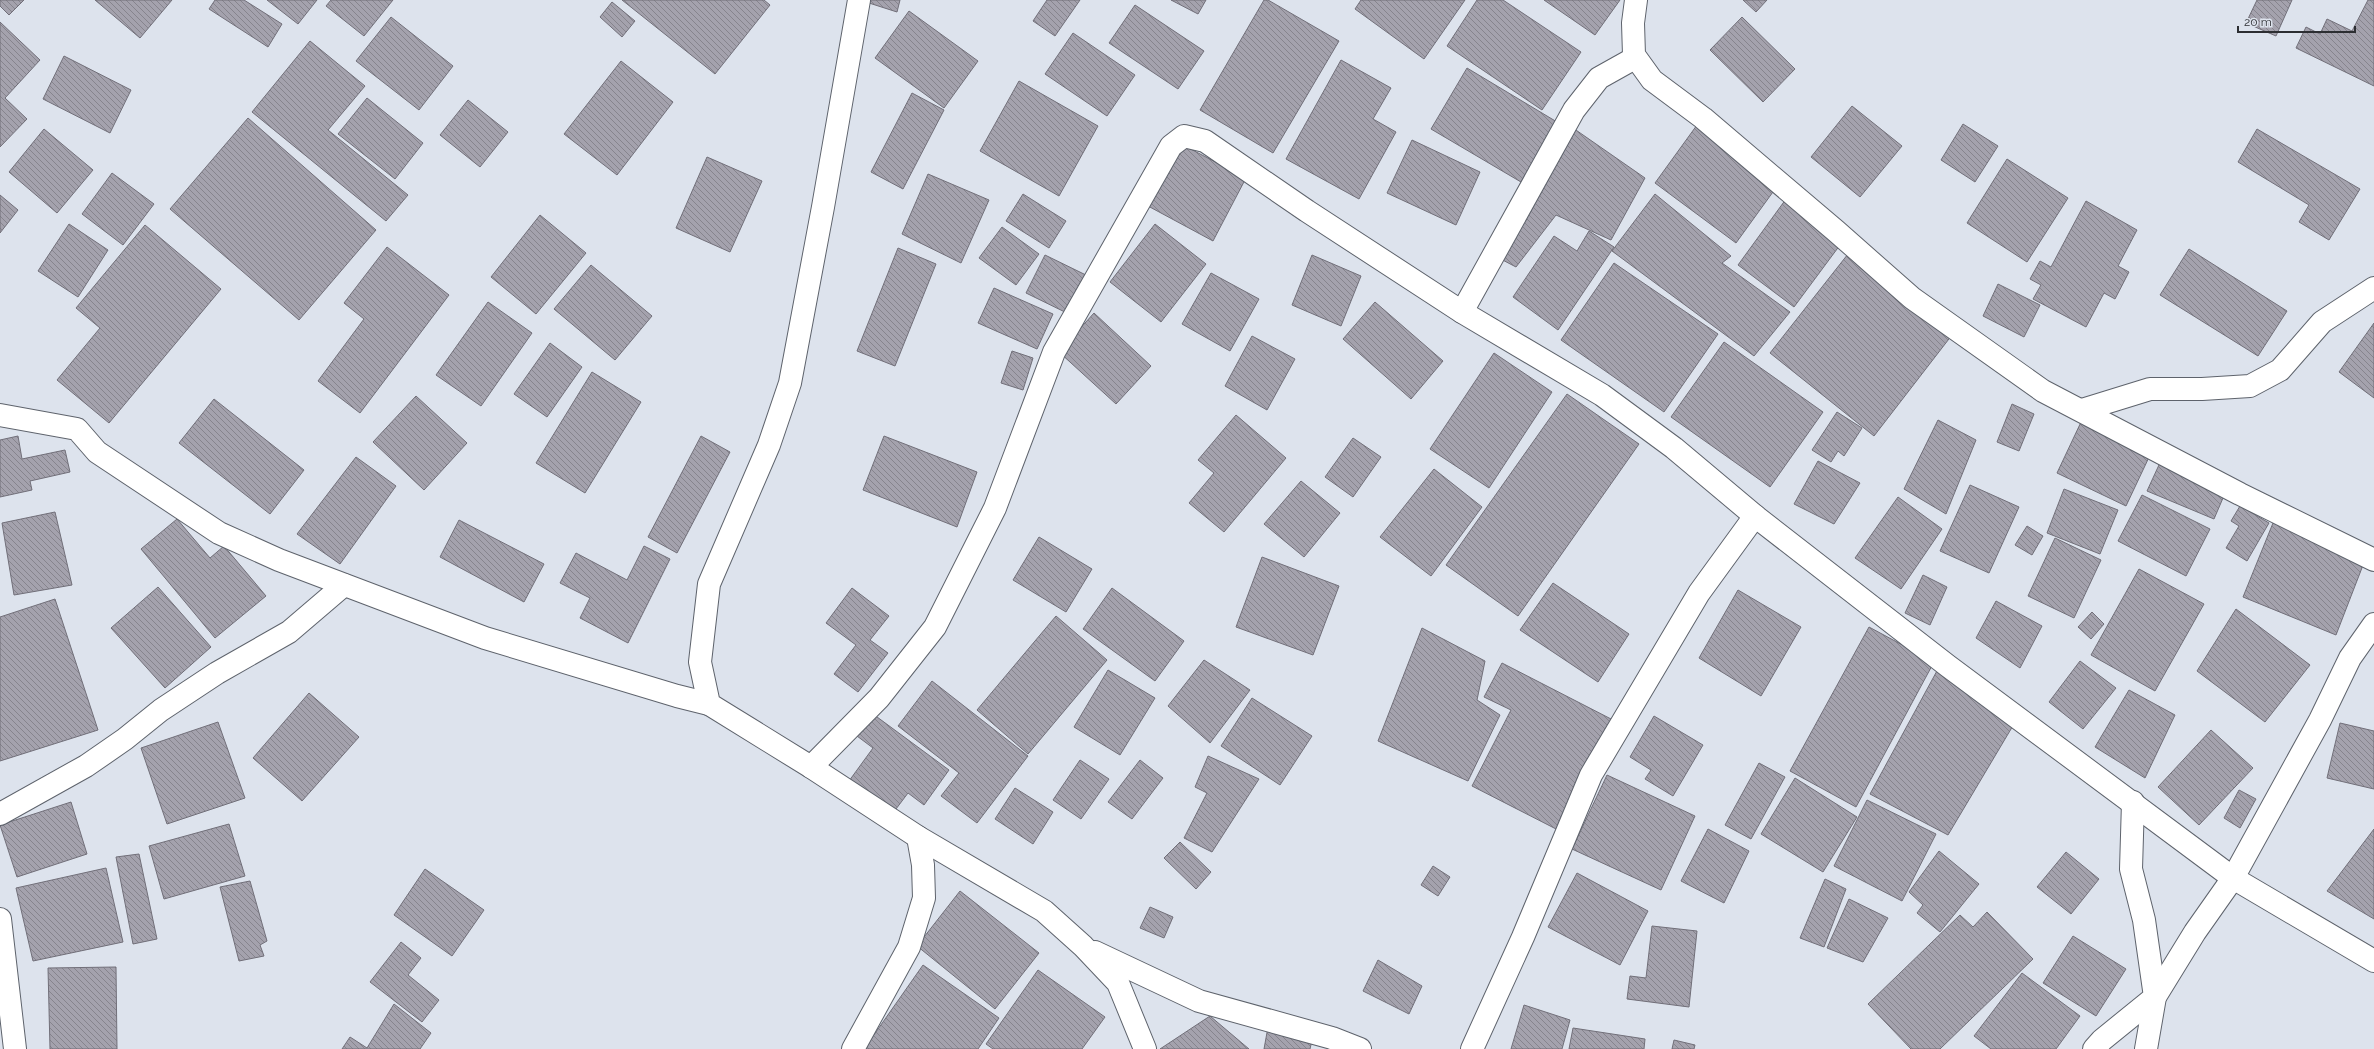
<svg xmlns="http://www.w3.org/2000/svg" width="2374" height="1049" font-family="Raleway,sans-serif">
  <defs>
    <pattern id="building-back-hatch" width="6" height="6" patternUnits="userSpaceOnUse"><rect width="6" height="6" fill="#a4a2ad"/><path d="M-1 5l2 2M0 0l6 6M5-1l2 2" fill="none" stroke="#86848d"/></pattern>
  </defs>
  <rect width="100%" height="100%" fill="#dde3ed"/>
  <!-- building -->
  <g fill="url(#building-back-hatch)" stroke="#716f79">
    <polygon points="0,0 24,0 9,15 0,6"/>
    <polygon points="95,0 172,0 140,38"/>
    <polygon points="215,0 244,0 282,24 268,47 209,9"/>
    <polygon points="267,0 317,0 298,24"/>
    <polygon points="331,0 393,0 364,36 326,6"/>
    <polygon points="622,0 764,0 770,5 715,74"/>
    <polygon points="870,0 900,0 897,12 869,3"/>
    <polygon points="1047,0 1080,0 1055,36 1033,21"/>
    <polygon points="1171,0 1206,0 1198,14"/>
    <polygon points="1264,0 1268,0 1339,41 1273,153 1200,110"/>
    <polygon points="1361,0 1465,0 1424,59 1355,9"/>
    <polygon points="1477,0 1503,0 1581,52 1542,110 1447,46"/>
    <polygon points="1544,0 1620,0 1595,35"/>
    <polygon points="1743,0 1767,0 1756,12"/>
    <polygon points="2257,0 2292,0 2276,36 2246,23"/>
    <polygon points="2368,0 2374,0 2374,86 2296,48 2306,27 2320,34 2327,19 2352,31"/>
    <polygon points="612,2 635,21 622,37 600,17"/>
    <polygon points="1135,5 1204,51 1178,89 1109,43"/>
    <polygon points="909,11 978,61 944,108 875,58"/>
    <polygon points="391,17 453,66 419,110 356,61"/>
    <polygon points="1742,17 1795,69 1763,102 1710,50"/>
    <polygon points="0,22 40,60 5,98 27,119 0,147"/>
    <polygon points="1073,33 1135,75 1107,116 1045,74"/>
    <polygon points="310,41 365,86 328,130 408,195 386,221 252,112"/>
    <polygon points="64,56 131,90 110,133 43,99"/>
    <polygon points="1341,60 1391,88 1373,119 1396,132 1359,199 1286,159"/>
    <polygon points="621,61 673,102 617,175 564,134"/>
    <polygon points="1467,68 1557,122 1521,182 1431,129"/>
    <polygon points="1019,81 1098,126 1059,196 980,151"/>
    <polygon points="912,93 944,110 903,189 871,172"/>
    <polygon points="367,98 423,143 395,179 338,134"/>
    <polygon points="468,100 508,132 480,167 440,135"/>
    <polygon points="1852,106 1902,146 1860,197 1811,157"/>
    <polygon points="248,118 376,230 299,320 170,209"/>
    <polygon points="1963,124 1998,146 1975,182 1941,160"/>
    <polygon points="1697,125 1778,185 1736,243 1655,183"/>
    <polygon points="1573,128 1645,178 1611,240 1556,215 1516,267 1495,256"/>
    <polygon points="44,129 93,170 57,213 9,172"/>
    <polygon points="2257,129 2360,189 2329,240 2299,222 2309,205 2238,162"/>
    <polygon points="1412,140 1480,172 1456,225 1387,193"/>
    <polygon points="1181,144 1246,178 1213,241 1148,206"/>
    <polygon points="707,157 762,181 730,252 676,228"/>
    <polygon points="2007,159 2068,198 2027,262 1967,223"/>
    <polygon points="112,173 154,204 123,245 82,214"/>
    <polygon points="928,174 989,200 961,263 902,234"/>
    <polygon points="1023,194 1066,221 1049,248 1006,221"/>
    <polygon points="1655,194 1731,256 1722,263 1790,312 1754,356 1612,251"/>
    <polygon points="0,195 18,210 0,233"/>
    <polygon points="1786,199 1843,241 1794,307 1738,265"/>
    <polygon points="2086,201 2137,230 2118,266 2129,272 2115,299 2104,293 2086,327 2033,299 2041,285 2030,279 2040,261 2051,267"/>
    <polygon points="540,215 586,253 536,314 491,277"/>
    <polygon points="69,224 108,250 78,297 38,271"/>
    <polygon points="1155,224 1206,264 1161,322 1110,282"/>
    <polygon points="145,225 221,289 109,423 57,380 100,328 76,308"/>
    <polygon points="1002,227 1039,254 1016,285 979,258"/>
    <polygon points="1589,231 1614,247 1558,330 1513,297 1554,236 1577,251"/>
    <polygon points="387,247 449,295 360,413 318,381 364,319 344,303"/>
    <polygon points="898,248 936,264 895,366 857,351"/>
    <polygon points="2189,249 2287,311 2258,356 2160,295"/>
    <polygon points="1848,254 1952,335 1874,436 1770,353"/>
    <polygon points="1045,255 1090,277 1071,315 1026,293"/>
    <polygon points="1312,255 1361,276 1341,326 1292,305"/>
    <polygon points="1614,263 1718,334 1664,412 1561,340"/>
    <polygon points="591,265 652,316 615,360 554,309"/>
    <polygon points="1211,273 1259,299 1230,351 1182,324"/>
    <polygon points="1998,284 2040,305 2024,337 1983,316"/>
    <polygon points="994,288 1053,314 1037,349 978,323"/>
    <polygon points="488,302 532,333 481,406 436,375"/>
    <polygon points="1375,302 1443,361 1411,399 1343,339"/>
    <polygon points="1094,313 1151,366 1116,404 1059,352"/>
    <polygon points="2374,323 2374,398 2339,372"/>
    <polygon points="1252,336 1295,359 1267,410 1225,386"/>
    <polygon points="1724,342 1823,412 1770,487 1671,417"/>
    <polygon points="550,343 582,367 547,417 514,394"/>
    <polygon points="1012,351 1033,358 1023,390 1001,383"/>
    <polygon points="1494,353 1552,392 1489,488 1430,449"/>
    <polygon points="592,372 641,402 585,493 536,463"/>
    <polygon points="1567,394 1639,444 1518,616 1446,565"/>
    <polygon points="416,396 467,443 424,490 373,442"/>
    <polygon points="214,399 304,470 270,514 179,443"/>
    <polygon points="2012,404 2034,414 2019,451 1997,442"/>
    <polygon points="1837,412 1862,428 1844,456 1838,451 1831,462 1812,450"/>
    <polygon points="1236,415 1286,458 1224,532 1189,503 1214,473 1198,460"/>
    <polygon points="1938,420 1976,440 1946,514 1904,489"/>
    <polygon points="2082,420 2151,453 2126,506 2057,473"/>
    <polygon points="18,436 22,459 65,450 70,472 30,481 32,490 0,497 0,440"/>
    <polygon points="701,436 730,452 677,553 648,537"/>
    <polygon points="884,436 977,472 957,527 863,490"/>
    <polygon points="1353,438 1381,457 1353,497 1325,477"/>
    <polygon points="2164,454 2226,491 2214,519 2147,491"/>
    <polygon points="356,457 396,486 340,564 297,534"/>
    <polygon points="1818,461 1860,483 1834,524 1794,504"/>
    <polygon points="1434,469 1482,507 1431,576 1380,537"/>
    <polygon points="1301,481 1340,513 1304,557 1264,524"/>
    <polygon points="1970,485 2019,507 1989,573 1940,551"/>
    <polygon points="2064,489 2118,510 2100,554 2047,533"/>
    <polygon points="2142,495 2210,529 2186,576 2118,541"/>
    <polygon points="1898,497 1942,529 1901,589 1855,558"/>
    <polygon points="2240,506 2269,523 2247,561 2226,548 2239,526 2231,521"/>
    <polygon points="55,512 72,585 14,595 2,523"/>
    <polygon points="177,519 210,558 224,546 266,596 215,638 141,549"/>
    <polygon points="459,520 544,564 524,602 440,557"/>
    <polygon points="2273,523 2365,560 2336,635 2243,597"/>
    <polygon points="2027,526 2043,536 2032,555 2015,545"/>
    <polygon points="1039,537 1092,569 1066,612 1013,580"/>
    <polygon points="2055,538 2101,560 2074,618 2028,596"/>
    <polygon points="644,546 670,559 628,643 580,618 590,598 560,583 576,553 627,580"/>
    <polygon points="1262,557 1339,586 1313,655 1236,627"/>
    <polygon points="2139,569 2204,604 2155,691 2091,655"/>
    <polygon points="1923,575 1947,587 1930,625 1905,613"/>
    <polygon points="1553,583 1629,634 1598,682 1520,630"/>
    <polygon points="158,587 211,647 165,688 111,628"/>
    <polygon points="852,588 889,616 870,640 888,653 858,692 834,674 856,645 826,623"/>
    <polygon points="1112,588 1184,641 1155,681 1083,629"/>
    <polygon points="1738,590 1801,627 1761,696 1699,658"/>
    <polygon points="55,599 98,730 0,761 0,617"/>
    <polygon points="1996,601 2042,626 2020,668 1976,638"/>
    <polygon points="2236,609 2310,665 2265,722 2197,671"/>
    <polygon points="2092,612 2104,624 2091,639 2078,627"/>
    <polygon points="1056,616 1107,660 1028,754 977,710"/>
    <polygon points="1869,627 1934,662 1856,807 1790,771"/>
    <polygon points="1422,628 1485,661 1477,700 1500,715 1468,781 1378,741"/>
    <polygon points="1204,660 1250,690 1210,743 1168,706"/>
    <polygon points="2080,661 2116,688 2083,729 2049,702"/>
    <polygon points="1502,663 1613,720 1558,830 1472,786 1511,710 1484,697"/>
    <polygon points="1938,669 2014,724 1948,835 1870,794"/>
    <polygon points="1108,670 1155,698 1120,755 1074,727"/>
    <polygon points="932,681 1028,756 977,823 941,796 959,773 898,726"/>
    <polygon points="2129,690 2175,715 2145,778 2095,747"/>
    <polygon points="309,693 359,737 302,801 253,758"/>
    <polygon points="1252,698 1312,736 1280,785 1221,746"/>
    <polygon points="873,714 949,770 924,805 908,793 893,813 849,781 873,748 857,736"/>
    <polygon points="1654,716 1703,745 1673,796 1645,779 1651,770 1630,757"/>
    <polygon points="218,722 245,798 167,824 141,748"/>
    <polygon points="2340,723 2374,731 2374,789 2327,778"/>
    <polygon points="2211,730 2253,768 2199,825 2158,787"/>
    <polygon points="1208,756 1259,779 1212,852 1184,838 1207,793 1195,787"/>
    <polygon points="1080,760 1109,779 1081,819 1053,800"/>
    <polygon points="1140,760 1163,778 1132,819 1108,802"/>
    <polygon points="1759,763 1785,777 1751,839 1725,825"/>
    <polygon points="1607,775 1695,816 1661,890 1572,849"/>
    <polygon points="1795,778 1857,817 1823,872 1761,834"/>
    <polygon points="1015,788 1053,812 1033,844 995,819"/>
    <polygon points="2239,790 2256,799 2240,828 2224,818"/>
    <polygon points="1867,800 1936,834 1902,901 1834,866"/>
    <polygon points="71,802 87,854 17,877 0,825"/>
    <polygon points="229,824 245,876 164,899 149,846"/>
    <polygon points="1708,829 1749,851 1724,903 1681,881"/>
    <polygon points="2374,829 2374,919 2327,891"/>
    <polygon points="1180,842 1211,872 1196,889 1164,858"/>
    <polygon points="1939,851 1979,884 1940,932 1917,913 1923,905 1909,892"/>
    <polygon points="2066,852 2099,879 2071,914 2037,887"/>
    <polygon points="139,854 157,939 133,944 116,857"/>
    <polygon points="1433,866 1450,877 1438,896 1421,885"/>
    <polygon points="106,868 123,942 33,961 16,888"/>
    <polygon points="425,869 484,910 452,956 394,915"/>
    <polygon points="1577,873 1648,911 1620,965 1548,927"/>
    <polygon points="1825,879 1846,889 1824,947 1800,938"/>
    <polygon points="250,881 267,941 260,945 264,956 239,961 220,887"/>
    <polygon points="960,891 1039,953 995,1009 917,946"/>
    <polygon points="1849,899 1888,918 1863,962 1827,948"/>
    <polygon points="1150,907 1173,917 1164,938 1140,928"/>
    <polygon points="1987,912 2033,959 1940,1049 1911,1049 1868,1004 1960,915 1973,927"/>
    <polygon points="1652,926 1697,931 1689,1007 1627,999 1630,976 1646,978"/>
    <polygon points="2073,936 2126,969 2096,1016 2043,983"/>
    <polygon points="401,942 421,958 408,975 439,1000 422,1022 370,982"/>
    <polygon points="1378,960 1422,986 1409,1014 1363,991"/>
    <polygon points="923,965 999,1018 978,1049 864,1049"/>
    <polygon points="116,967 117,1049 50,1049 48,968"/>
    <polygon points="1038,970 1105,1017 1082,1049 993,1049 986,1044"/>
    <polygon points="2022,973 2080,1016 2056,1049 1991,1049 1974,1036"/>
    <polygon points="394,1004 431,1033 420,1049 342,1049 350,1037 367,1048"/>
    <polygon points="1524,1005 1570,1020 1562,1049 1511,1049"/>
    <polygon points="1210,1016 1249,1049 1160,1049"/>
    <polygon points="1268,1027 1313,1036 1310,1049 1264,1049"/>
    <polygon points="1573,1028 1645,1039 1644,1049 1569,1049"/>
    <polygon points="1674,1040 1695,1045 1694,1049 1672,1049"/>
  </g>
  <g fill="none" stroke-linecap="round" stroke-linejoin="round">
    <defs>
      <g id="minor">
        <polyline points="859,0 823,207 790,383 769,445 709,584 700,662 709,704 811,767 918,837 1044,911 1083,946 1118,983 1145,1049"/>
        <polyline points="1636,0 1633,23 1634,55 1652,80 1703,118 1836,231 1912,298 2043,391 2240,494 2374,560"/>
        <polyline points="1462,312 1574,110 1599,78 1633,59 1634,55"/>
        <polyline points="2082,410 2150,389 2202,389 2250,386 2280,370 2322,322 2374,288"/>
        <polyline points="0,415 77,429 97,452 219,533 279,560 485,638 677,696 709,704"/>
        <polyline points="811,767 879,698 935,627 995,508 1054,352 1171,146 1184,136 1205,141 1307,211 1462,312 1602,395 1674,448 1755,516 1948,666 2233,878 2374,961"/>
        <polyline points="0,814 86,766 125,739 161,710 217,673 289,632 344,585"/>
        <polyline points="0,919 15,1049"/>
        <polyline points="1095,952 1199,1001 1332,1038 1360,1049"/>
        <polyline points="853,1049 909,947 924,898 923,865 918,837"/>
        <polyline points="1472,1049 1523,937 1591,775 1699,593 1755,516"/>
        <polyline points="2094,1049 2102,1040 2155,997 2144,920 2131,869 2133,802"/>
        <polyline points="2146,1049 2155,997 2195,932 2233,878 2320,720 2350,658 2374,624"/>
      </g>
    </defs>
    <!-- minor casing -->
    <use href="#minor" stroke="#5e636c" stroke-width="24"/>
    <!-- minor -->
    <use href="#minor" stroke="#fff" stroke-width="22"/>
  </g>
  <!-- scale -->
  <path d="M2238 26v6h117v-6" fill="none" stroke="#2c2e32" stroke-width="2"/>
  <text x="2244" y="26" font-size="12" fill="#2c2e32" stroke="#dde3ed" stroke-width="3" paint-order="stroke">20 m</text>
</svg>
